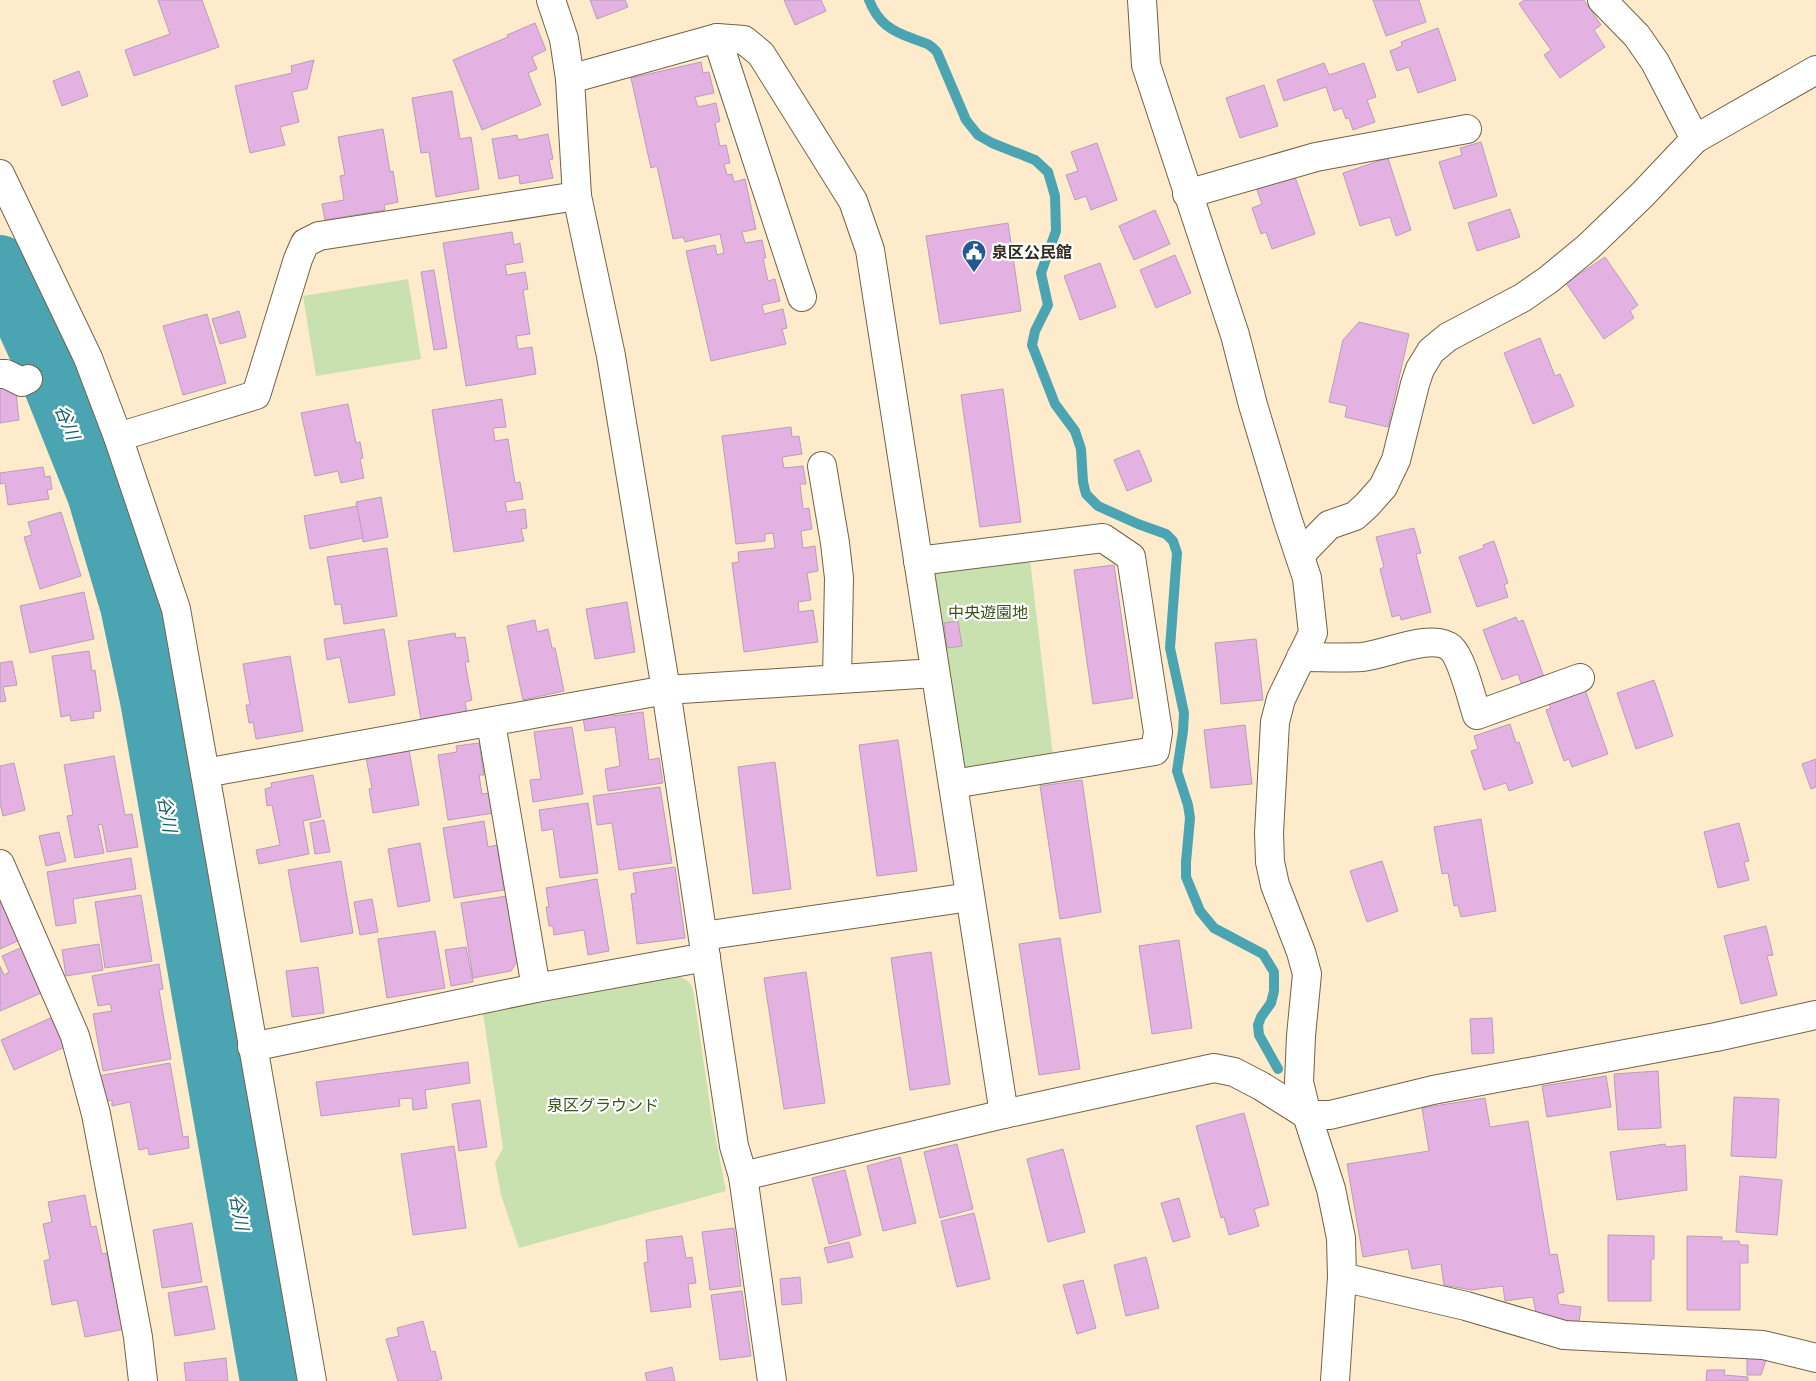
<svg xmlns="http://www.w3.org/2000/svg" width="1816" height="1381" font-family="'Open Sans','Noto Sans JP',sans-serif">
  <rect width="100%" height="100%" fill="#feebcc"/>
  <!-- green -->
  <g fill="#c8e1af">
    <polygon points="408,279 421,359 316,376 303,296"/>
    <polygon points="1030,560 1053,756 967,768 962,765 933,578 935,571"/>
    <path d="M679,977C687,979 690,982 693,989L712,1119L726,1191L519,1248L501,1195L495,1163L503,1148L483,1013Z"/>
  </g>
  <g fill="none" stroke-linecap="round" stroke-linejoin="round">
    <!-- stream -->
    <path stroke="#4ba4b1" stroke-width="10" d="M869,0C878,23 891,31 914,39C926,44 928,42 937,52L966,120L978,135L992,143L1035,160L1048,172L1055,196L1056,231L1041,273L1048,305L1035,331L1032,345L1055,404L1075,431L1081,449L1083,482L1086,494L1098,506L1138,524L1166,534L1173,541L1177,553L1170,648L1184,713L1183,731L1177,771L1188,805L1190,818L1186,862V877L1200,911L1214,928L1263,954L1274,972V991L1271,1003L1261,1017L1258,1025L1259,1035L1278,1069"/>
    <!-- river -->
    <polyline stroke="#4ba4b1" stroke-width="60" points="0,265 45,364 97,494 130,606 150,700 270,1381"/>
  </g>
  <!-- building -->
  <g fill="#e3b2e3" stroke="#b89eb8">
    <polygon points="158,0 202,0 219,47 134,76 125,50 170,34"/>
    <polygon points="590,0 625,0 628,7 597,19"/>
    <polygon points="784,0 821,0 826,11 795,25"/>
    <polygon points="1373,0 1419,0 1426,22 1386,36"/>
    <polygon points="1524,0 1584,0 1601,25 1594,30 1605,47 1560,78 1544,55 1551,50 1519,4"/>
    <polygon points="535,23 546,50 532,57 537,69 528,73 541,105 482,130 453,60 508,37 507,35"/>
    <polygon points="1438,28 1456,80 1418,93 1409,67 1397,71 1390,51 1402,46 1401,42"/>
    <polygon points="314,60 307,89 292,92 299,122 280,127 285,145 250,153 235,86 292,73 291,66"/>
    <polygon points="701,62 703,73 709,72 714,93 695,97 698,107 716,103 720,121 715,123 720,146 726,145 730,163 724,164 727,175 732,174 734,182 745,179 756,229 742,232 745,243 762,240 766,258 763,258 768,281 775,279 780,301 762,305 764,314 783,309 787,328 782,329 786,344 711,361 686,251 715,245 717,255 724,253 720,234 685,242 683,237 673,239 657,166 651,168 631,78"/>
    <polygon points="1324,63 1329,75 1364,63 1376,97 1367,100 1375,122 1353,130 1349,118 1346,119 1342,108 1334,111 1326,87 1284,101 1277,80"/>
    <polygon points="79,71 88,96 62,106 53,81"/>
    <polygon points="1264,85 1278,126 1240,138 1226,98"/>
    <polygon points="452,91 460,139 471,137 479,189 436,197 429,152 421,153 412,98"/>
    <polygon points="383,129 390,172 393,171 398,202 384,205 385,210 325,220 322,204 344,200 340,176 345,175 338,137"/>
    <polygon points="548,134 553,159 549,160 553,178 520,184 519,175 499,179 492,139 517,135 518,140"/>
    <polygon points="1481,142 1497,196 1454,209 1439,162 1462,155 1460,148"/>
    <polygon points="1097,143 1117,200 1091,210 1086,196 1075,200 1066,175 1078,171 1071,152"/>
    <polygon points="1388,158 1411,230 1396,236 1390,217 1360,226 1343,173"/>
    <polygon points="1294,174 1315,234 1272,249 1266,232 1261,234 1252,208 1262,204 1256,187"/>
    <polygon points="1510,209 1520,237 1477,251 1468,223"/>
    <polygon points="1155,210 1170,244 1134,260 1119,226"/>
    <polygon points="1008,223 1021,311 940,324 926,236"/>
    <polygon points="512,232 514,245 520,243 523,262 505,265 507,275 525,272 528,289 523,290 530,334 516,336 518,349 532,347 536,374 466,386 443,243"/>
    <polygon points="1175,255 1191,293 1156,308 1140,270"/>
    <polygon points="1605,257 1638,305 1630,311 1634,318 1604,339 1566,283"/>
    <polygon points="1100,263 1116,307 1080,320 1064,276"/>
    <polygon points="434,270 447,348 434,350 421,272"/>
    <polygon points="239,311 246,337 220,344 212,319"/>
    <polygon points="207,314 226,383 183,395 163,326"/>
    <polygon points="1359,322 1409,334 1388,427 1345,417 1347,406 1329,402 1343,340"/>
    <polygon points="1540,338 1555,376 1560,374 1574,406 1533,424 1504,353"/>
    <polygon points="0,387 16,392 19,420 0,423"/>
    <polygon points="1003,389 1021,522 980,527 961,395"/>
    <polygon points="502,399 506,427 493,428 495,441 508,439 515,483 520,482 523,499 505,502 507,512 525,509 527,528 521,529 524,541 454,552 432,410"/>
    <polygon points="348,404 356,443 360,442 363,458 360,459 364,478 341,483 338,471 315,476 301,413"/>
    <polygon points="791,427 792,437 799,436 802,454 782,457 784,468 803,466 806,484 800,484 803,509 809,508 812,529 801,531 803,548 815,546 818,571 807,573 811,600 798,602 799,612 813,610 818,642 744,652 732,563 739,562 738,552 775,548 773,533 765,534 765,541 736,544 722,436"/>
    <polygon points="1139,450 1152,481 1127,491 1114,460"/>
    <polygon points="43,467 45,477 50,476 52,489 47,490 49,499 8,505 5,483 0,484 0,473"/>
    <polygon points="381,497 388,537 363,542 356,502"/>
    <polygon points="357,506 363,538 310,549 304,516"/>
    <polygon points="61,512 81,576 40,589 24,537 32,535 28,522"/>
    <polygon points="1414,528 1421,553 1416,554 1431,612 1401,620 1400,615 1392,617 1380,569 1384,567 1376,537"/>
    <polygon points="1494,541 1508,583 1504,585 1508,597 1477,607 1459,557 1484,548 1483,545"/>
    <polygon points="387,548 397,616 344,624 341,604 335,605 327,557"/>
    <polygon points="1114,565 1133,698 1093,704 1074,570"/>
    <polygon points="84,592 94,639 30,653 20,606"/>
    <polygon points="627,602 635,652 595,659 586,609"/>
    <polygon points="1516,617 1518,622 1523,620 1544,677 1522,686 1518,674 1502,680 1483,630"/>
    <polygon points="535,620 537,632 548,629 552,648 555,648 564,691 523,700 507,626"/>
    <polygon points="958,621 962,646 947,648 944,623"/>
    <polygon points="384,629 395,695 349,703 340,657 327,660 324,639"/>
    <polygon points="455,633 456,638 465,637 469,662 465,662 472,700 465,702 467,712 421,720 408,641"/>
    <polygon points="1256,639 1263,700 1221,704 1215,643"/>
    <polygon points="89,651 92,671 95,670 101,711 93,712 94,718 71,721 70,715 61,717 52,656"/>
    <polygon points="290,656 303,731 256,739 253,722 249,723 246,705 250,705 243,664"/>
    <polygon points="12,661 17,685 3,687 6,701 0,702 0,663"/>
    <polygon points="1654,680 1673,736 1636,749 1617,693"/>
    <polygon points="1584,687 1608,754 1572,767 1569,759 1564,761 1546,710 1551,708 1547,700"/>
    <polygon points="643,712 649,760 659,758 663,783 608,791 605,769 620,766 615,727 585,731 583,717 612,713 613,716"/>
    <polygon points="1510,724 1516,743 1519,742 1533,783 1509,791 1506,783 1484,790 1471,751 1478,749 1474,736"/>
    <polygon points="1245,725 1252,784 1211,788 1204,730"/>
    <polygon points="572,727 583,794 533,802 530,780 541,779 534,732"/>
    <polygon points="898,740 917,871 877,876 859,745"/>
    <polygon points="479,743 484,775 479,775 482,794 491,793 494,813 448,820 438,755 457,752 456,746"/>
    <polygon points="409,750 419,805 373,813 369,789 372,788 366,758"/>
    <polygon points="114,756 125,815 132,814 138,847 107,852 102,824 98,825 104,853 75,858 67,816 73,815 64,765"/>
    <polygon points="1816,759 1816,787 1811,789 1802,764"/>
    <polygon points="775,762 791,889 753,894 738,767"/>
    <polygon points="14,763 25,810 3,816 0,803 0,766"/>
    <polygon points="313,775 321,817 303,821 309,854 259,864 256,850 280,845 272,805 267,806 265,789 272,787 271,783"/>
    <polygon points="1082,780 1101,912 1060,919 1040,786"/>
    <polygon points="660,787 672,863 619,870 612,823 597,825 593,796"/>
    <polygon points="588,803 598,873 560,878 553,829 542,831 539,810"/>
    <polygon points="1481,819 1496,911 1461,917 1458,905 1454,906 1448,873 1442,874 1434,827"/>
    <polygon points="324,820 330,852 315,854 310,823"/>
    <polygon points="484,821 488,847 497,845 504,890 454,898 443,828"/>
    <polygon points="1739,823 1749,861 1744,862 1749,880 1718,888 1704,832"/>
    <polygon points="59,832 66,861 46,866 39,836"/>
    <polygon points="420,843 430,901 398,907 388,849"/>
    <polygon points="131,858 136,889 73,899 76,923 56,926 47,872"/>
    <polygon points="341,861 353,933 301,942 288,870"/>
    <polygon points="1382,861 1398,911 1367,922 1350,871"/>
    <polygon points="675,867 685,938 637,944 631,894 636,893 633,873"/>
    <polygon points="597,879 609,951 588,955 584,930 554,935 553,926 549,926 546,907 549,907 546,888"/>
    <polygon points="0,892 22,939 0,949"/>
    <polygon points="141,895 152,961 105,968 95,902"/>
    <polygon points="507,896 518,960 511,971 473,978 461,903"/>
    <polygon points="372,899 378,932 360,935 354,902"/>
    <polygon points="1766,926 1773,955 1767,956 1777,995 1741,1004 1724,936"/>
    <polygon points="435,931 445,988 387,998 378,939"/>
    <polygon points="1060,938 1080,1069 1039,1075 1019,944"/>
    <polygon points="1179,940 1192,1028 1152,1034 1139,946"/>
    <polygon points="99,944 103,970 66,976 62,950"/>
    <polygon points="25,946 46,991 0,1011 0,966 4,975 9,972 2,956"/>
    <polygon points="466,947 473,982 451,986 445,950"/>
    <polygon points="931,952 950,1084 910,1090 891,958"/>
    <polygon points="159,964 163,989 159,990 171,1059 103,1071 93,1014 112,1011 110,1004 98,1006 92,976"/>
    <polygon points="318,967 324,1013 292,1017 286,971"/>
    <polygon points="806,972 825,1103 784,1109 764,978"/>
    <polygon points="55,1016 69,1045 14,1070 1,1040"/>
    <polygon points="1492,1018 1494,1053 1472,1054 1470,1019"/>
    <polygon points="468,1062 470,1083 425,1090 427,1108 413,1110 412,1098 399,1099 400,1106 321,1116 316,1082"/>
    <polygon points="170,1063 183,1137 188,1136 189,1148 149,1155 148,1148 139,1150 130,1102 112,1106 112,1100 103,1102 98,1076"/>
    <polygon points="1658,1071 1661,1128 1618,1130 1614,1074"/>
    <polygon points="1606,1076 1611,1107 1547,1117 1542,1086"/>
    <polygon points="1734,1097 1779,1099 1776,1158 1731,1156"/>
    <polygon points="1485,1098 1490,1127 1528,1121 1550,1255 1557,1254 1564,1292 1557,1294 1559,1304 1581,1307 1579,1323 1556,1319 1536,1313 1533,1297 1505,1301 1503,1286 1471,1290 1444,1285 1441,1264 1412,1269 1408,1249 1363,1257 1347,1164 1429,1151 1422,1108"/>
    <polygon points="480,1100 487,1147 459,1151 452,1104"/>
    <polygon points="1244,1113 1269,1205 1254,1209 1259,1226 1229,1235 1224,1217 1221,1218 1196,1126"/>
    <polygon points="957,1144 973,1209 940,1218 924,1152"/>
    <polygon points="1665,1144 1666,1147 1685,1145 1687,1190 1617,1200 1610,1152"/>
    <polygon points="454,1146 466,1228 413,1235 401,1154"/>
    <polygon points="1063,1149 1085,1232 1048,1242 1027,1159"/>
    <polygon points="900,1157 916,1223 883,1231 867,1166"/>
    <polygon points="845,1170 861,1235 829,1244 812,1178"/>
    <polygon points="1740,1176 1782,1180 1777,1235 1736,1232"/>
    <polygon points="85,1195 91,1227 96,1226 102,1254 107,1253 112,1282 116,1281 125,1329 85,1337 77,1300 52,1305 44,1261 50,1259 43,1224 52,1222 48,1202"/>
    <polygon points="1179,1198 1190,1237 1173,1242 1161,1203"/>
    <polygon points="974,1213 990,1279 957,1287 941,1221"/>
    <polygon points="192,1223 202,1282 162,1288 153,1230"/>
    <polygon points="734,1228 741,1286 710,1290 702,1232"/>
    <polygon points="1608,1235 1654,1236 1654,1259 1651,1259 1651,1301 1608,1301"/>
    <polygon points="682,1236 686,1258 692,1257 696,1283 688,1284 691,1307 651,1312 644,1263 648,1262 646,1240"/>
    <polygon points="1687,1236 1722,1237 1722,1241 1739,1241 1740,1245 1748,1245 1748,1263 1740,1263 1740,1310 1687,1310"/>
    <polygon points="849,1242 853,1257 828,1263 824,1248"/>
    <polygon points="1146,1257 1159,1308 1126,1316 1114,1265"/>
    <polygon points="800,1277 802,1303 782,1305 780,1279"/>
    <polygon points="1083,1280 1096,1328 1077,1334 1063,1285"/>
    <polygon points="207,1286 215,1329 175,1336 168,1293"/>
    <polygon points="742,1291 751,1356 720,1360 711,1295"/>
    <polygon points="423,1321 431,1352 435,1351 442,1379 435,1381 398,1381 386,1339 399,1336 397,1328"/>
    <polygon points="1747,1356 1767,1357 1761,1375 1747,1375"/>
    <polygon points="226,1358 228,1381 186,1381 184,1363"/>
    <polygon points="672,1367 675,1381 647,1381 645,1373"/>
    <polygon points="1707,1370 1725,1370 1724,1375 1748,1377 1748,1381 1706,1381"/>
  </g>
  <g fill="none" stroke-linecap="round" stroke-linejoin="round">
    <defs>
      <g id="minor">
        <polyline points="551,0 564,39 570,79 577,196 611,356 666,690 734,1146 743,1176 772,1381"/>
        <polyline points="1142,0 1146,65 1235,335 1253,405 1287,518 1307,578 1313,633 1281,699 1275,722 1269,833 1270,862 1275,885 1301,952 1307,974 1301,1036 1299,1082 1307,1115 1331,1189 1341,1238 1342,1277 1335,1381"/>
        <polyline points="717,38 802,297"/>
        <polyline points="570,79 717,38 744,40 761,54 853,201 870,250 1004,1114"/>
        <polyline points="1695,139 1816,70"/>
        <polyline points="0,174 88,358 118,437 176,609 312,1381"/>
        <polyline points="1187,194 1316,157 1467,129"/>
        <polyline points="0,374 6,374 22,382 28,379"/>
        <polyline points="118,437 256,395 298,259 305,243 319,236 577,196"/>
        <polyline points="822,466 835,543 839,578 837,679"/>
        <polyline points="1300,555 1329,525 1355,516 1367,505 1383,487 1396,460 1415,384 1420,369 1431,351 1448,337 1522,298 1548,280 1588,247 1643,194 1695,139 1655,62 1637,36 1602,0"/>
        <polyline points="918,561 1103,538 1131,557 1158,732 1155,751 953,784"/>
        <path d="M1301,657C1321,657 1342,658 1362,657C1385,655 1432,632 1451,648C1462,658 1472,700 1477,715L1580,678"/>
        <polyline points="491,723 536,988"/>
        <polyline points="205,773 666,690 935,673"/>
        <polyline points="0,864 75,1036 96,1114 138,1337 143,1381"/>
        <polyline points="703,936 970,897"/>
        <polyline points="252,1047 536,988 706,957"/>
        <polyline points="743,1176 1004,1114 1214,1068 1234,1072 1261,1086 1307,1115 1330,1115 1433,1090 1716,1037 1816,1015"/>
        <polyline points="1342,1277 1466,1306 1564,1335 1763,1345 1816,1358"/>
      </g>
    </defs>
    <!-- minor casing -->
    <use href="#minor" stroke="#726247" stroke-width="30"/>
    <!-- minor -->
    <use href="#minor" stroke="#fff" stroke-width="28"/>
  </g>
  <!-- icons -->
  <defs>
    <symbol id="civic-pin" viewBox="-11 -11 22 30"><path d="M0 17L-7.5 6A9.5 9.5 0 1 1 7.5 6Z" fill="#235991" stroke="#fff"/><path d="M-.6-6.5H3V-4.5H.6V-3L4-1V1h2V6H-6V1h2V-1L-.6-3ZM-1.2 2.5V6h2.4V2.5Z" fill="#fff"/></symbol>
  </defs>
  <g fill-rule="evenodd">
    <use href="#civic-pin" x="960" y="238" width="28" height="38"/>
  </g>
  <g text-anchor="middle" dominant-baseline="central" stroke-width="4.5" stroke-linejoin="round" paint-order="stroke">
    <!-- poi labels -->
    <g font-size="16" font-weight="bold" fill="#332c20" stroke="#fff" text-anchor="start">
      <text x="992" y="252">泉区公民館</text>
    </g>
    <!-- park labels -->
    <g font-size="16" fill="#385315" stroke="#fff">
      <text x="988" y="612">中央遊園地</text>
      <text x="603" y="1105">泉区グラウンド</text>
    </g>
    <!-- water labels -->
    <g font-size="18" font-style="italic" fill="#145f68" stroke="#fff">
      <text transform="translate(68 422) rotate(68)">谷川</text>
      <text transform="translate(168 814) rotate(80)">谷川</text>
      <text transform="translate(240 1212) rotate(80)">谷川</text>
    </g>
  </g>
</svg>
